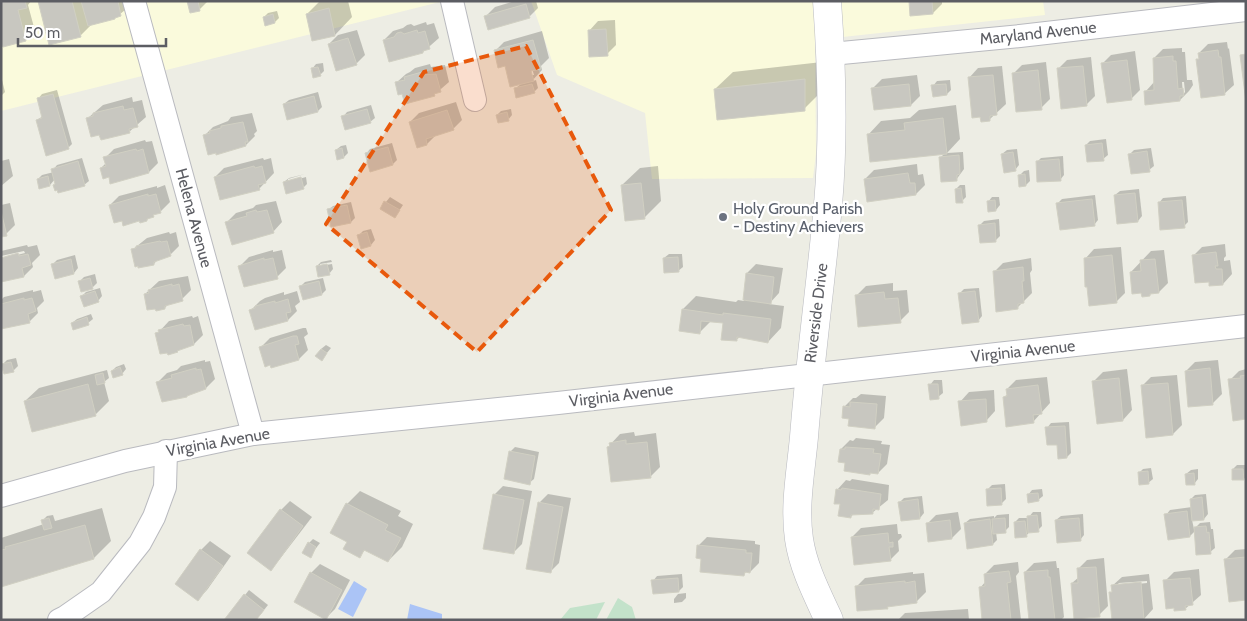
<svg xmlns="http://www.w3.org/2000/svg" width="1247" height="621" font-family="Cabin,sans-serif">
  <rect width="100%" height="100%" fill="#edede4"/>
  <!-- commercial -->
  <g fill="#fafadc">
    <polygon points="1,1 444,1 1,111"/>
    <polygon points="531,1 1043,1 1045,15 815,40 816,153 813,178 652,179 645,113 557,75"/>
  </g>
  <!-- green -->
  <g fill="#c3e2ca">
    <polygon points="618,598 632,607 636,620 606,620"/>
    <polygon points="605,602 596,620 560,620 570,608"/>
  </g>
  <!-- water -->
  <g fill="#abc4f6">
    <polygon points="354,581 367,589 353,617 338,609"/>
    <polygon points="410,604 442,614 442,620 407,620"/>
  </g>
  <!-- shadow -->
  <g fill="#0003" fill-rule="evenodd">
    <polygon points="1,1 31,1 28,5 35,31 26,40"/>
    <polygon points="40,1 129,1 130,6 115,18 92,24 80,36"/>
    <polygon points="189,1 208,1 199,10"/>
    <polygon points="320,1 348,1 352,17 335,35 313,40 307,14"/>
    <polygon points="515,1 536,1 538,8 529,17 486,16 495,7"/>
    <polygon points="910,1 942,1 942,4 933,13"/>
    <polygon points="277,11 279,18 275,22 264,17 268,13"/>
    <polygon points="615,20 616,45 607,54 589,31 598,21"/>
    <polygon points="426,22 427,25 434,23 439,38 423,52 384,40 393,31 403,28 407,25 411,24 414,26"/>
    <polygon points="357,30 365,55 356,64 329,44 338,35"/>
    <path d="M542,31L549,58L541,66L542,70L531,82L536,80L538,88L534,92L516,88L522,83L495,51L504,42ZM531,65L534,75H531Z"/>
    <polygon points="1227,42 1228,49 1229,48 1234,85 1224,94 1197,60 1200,58 1199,53 1208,44"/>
    <path d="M1182,48V52H1185L1187,80H1192L1193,85L1189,91L1180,100L1146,91L1155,81L1154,58L1163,49ZM1182,82H1184L1185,92L1183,95Z"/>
    <polygon points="1135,51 1140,90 1131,99 1102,64 1111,55"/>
    <polygon points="1091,57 1095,96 1086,105 1058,69 1067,60"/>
    <polygon points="822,62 821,92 804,109 715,89 733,72"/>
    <polygon points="1046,62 1050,99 1041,108 1013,74 1022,65"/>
    <polygon points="323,63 324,71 320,75 312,69 316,64"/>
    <polygon points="430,64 431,67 445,65 449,82 434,95 403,92 396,83 406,74 410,72 415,68"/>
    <polygon points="1002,66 1006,104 990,119 969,78 978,68"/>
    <polygon points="917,75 920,96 911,105 873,88 882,79"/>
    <polygon points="1,76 5,92 1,96"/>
    <polygon points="950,80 951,90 947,94 933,86 937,81"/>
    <polygon points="57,90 72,144 68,148 37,120 43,116 38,99 42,94"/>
    <polygon points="318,92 322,107 318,111 284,104 289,100"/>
    <polygon points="132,97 133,102 142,100 146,117 129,132 88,118 103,105"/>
    <polygon points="456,102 462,120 453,129 436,135 427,144 418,147 410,122 419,113"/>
    <polygon points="371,105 375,118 370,122 343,117 347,112"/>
    <polygon points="956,105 960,139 947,153 963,152 964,169 956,180 941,157 945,153 868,135 881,121 910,118 919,110"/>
    <polygon points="511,109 512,115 508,120 497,115 501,111"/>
    <polygon points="252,113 257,131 254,134 255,136 246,145 204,136 213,127 228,121 231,117"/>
    <polygon points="1106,139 1108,155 1103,159 1086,145 1090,141"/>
    <polygon points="145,140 146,142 152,141 158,163 149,172 101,168 106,163 105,158 114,149"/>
    <polygon points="392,143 397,160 393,164 366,154 370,149"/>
    <polygon points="346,145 348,153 344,157 336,150 341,146"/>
    <polygon points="1151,148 1154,166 1149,170 1130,154 1134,150"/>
    <polygon points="1017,149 1019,165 1015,170 1002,154 1007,150"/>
    <polygon points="1063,156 1064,175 1060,180 1037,162 1041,158"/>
    <polygon points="82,158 89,181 84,185 57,183 55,179 50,185 38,179 42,175 54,172 53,170 57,165"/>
    <polygon points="263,158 264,160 271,158 274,173 259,189 215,177 224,168"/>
    <polygon points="9,159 13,176 1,186 1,161"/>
    <polygon points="917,164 918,175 923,174 925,185 916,194 865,179 874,170"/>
    <polygon points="658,166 661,201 644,218 622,185 640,168"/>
    <polygon points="1029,170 1030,181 1026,185 1020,175 1024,171"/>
    <polygon points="305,174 288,179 288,182 306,177 307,184 303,188 284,182 289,178"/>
    <polygon points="165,185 170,202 160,212 151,215 147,220 123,219 110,205 119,196 157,186 157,188"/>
    <polygon points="960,185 965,185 966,197 962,201 956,189"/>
    <polygon points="1139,189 1142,216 1138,221 1115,195 1120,191"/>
    <polygon points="1095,195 1098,220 1094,225 1058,203 1062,199"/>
    <polygon points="1186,196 1188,222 1184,226 1159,203 1163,198"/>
    <polygon points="390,197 403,205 395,217 381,208"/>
    <polygon points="992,197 999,197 1000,205 996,210 988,202"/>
    <polygon points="276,201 282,222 273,232 227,222 236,213 253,208 256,205"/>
    <polygon points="351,202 355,218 351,222 328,210 333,206"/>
    <polygon points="10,203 15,225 6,234 1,236 1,205"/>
    <polygon points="999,219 1000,236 996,240 981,242 980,225 984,221"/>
    <polygon points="371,229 375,240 371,245 359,235 363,231"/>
    <polygon points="169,232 170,234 176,232 179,246 170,255 158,259 154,264 132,250 147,238"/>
    <polygon points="1225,244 1226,256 1224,258 1224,261 1230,260 1232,274 1223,284 1210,280 1193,256 1202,247"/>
    <polygon points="27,245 28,247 37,245 40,255 32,263 33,267 24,276 1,259 25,253 24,251 1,256 1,251"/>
    <polygon points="1121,247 1125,293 1116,302 1085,259 1094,249"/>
    <polygon points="273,250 273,252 282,250 286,268 277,277 240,266 249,257"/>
    <polygon points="1164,250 1168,283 1159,292 1152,292 1150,295 1131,272 1151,251"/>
    <polygon points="669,254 682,254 683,267 678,271 664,258"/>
    <polygon points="75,255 78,268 74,273 56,277 53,264 57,260"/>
    <polygon points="1031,258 1032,270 1030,273 1032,293 1017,308 994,272 1003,263"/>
    <polygon points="331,260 332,262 320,264 320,266 332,264 333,269 329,274 317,266 321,262"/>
    <polygon points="756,264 783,268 779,293 769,304 784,306 781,328 768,342 740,337 736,340 725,322 711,321 699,333 683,309 696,296 736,302 738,300 744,301 747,273"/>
    <polygon points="95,274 97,283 92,288 80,281 84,277"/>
    <polygon points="188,276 191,290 182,299 169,303 165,308 145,294 159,281"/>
    <polygon points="323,278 326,290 322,294 301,286 305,282"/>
    <polygon points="893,283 893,291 907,290 909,312 900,321 857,295 866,286"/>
    <polygon points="100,288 102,296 98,301 82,296 86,292"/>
    <polygon points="979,288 982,316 978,321 960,293 964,289"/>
    <polygon points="33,290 33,292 41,290 44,301 37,308 38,313 29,322 1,328 1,300 4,297"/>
    <polygon points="297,291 300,302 295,306 297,311 288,320 256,329 251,310 260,301 265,298 284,292 284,295"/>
    <polygon points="91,314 93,319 88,323 72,323 77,319"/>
    <polygon points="192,316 193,318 198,316 203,335 194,344 180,349 177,351 157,334 169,321"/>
    <polygon points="303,328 306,328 308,334 304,337 308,350 299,359 272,366 261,347 270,338"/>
    <polygon points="326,345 331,348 322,359 321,349"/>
    <polygon points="16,358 18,366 13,371 2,365 7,360"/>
    <polygon points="205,360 205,362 210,361 215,379 206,388 189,393 158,382 167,373 177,370 181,366"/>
    <polygon points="1218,360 1222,394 1212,404 1186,371 1195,362"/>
    <polygon points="124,364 126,369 122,374 112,371 116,367"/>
    <polygon points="1127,369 1132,410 1123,420 1094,381 1103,372"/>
    <polygon points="1246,369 1246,418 1230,380 1239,371"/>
    <polygon points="107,370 109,378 104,382 109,401 95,415 25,401 39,388"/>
    <polygon points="1177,375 1182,425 1173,434 1142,386 1151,377"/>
    <polygon points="1047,377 1050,403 1033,422 1004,397 1008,394 1007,389 1016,380"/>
    <polygon points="934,380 942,380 943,393 938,397 930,385"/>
    <polygon points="994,390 995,411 986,421 960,402 969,392"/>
    <polygon points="861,394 886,396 884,418 875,427 850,417 844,407 853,398 856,398"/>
    <polygon points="1069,422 1071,453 1067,457 1047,428 1051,423"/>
    <polygon points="634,432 635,436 656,433 660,467 651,476 608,447 620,434"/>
    <polygon points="856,438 882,441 881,444 890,445 887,464 878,473 871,472 870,474 841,449 850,440 853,441"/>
    <polygon points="515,447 539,452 534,479 529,483 510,452"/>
    <polygon points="1237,465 1246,465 1246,477 1244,479 1233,469"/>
    <polygon points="1151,468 1153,479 1148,483 1139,473 1143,469"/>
    <polygon points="1198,469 1198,479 1194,484 1186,474 1191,470"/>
    <polygon points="852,479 889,485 888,500 872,513 854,513 851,517 841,503 837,490 846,480 850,481"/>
    <polygon points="1005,484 1006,499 1002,503 987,490 992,485"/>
    <polygon points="503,486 532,491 522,544 513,553 494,495"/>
    <polygon points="1042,489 1043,496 1038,500 1028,495 1032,490"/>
    <polygon points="360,491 401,511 398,516 413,524 402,547 388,561 366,549 359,556 348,541 347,504"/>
    <polygon points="548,494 571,498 559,563 550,572 539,503"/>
    <polygon points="1206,494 1208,514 1204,519 1192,520 1194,529 1200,523 1210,522 1211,529 1213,529 1215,548 1210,552 1196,530 1190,536 1166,515 1170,510 1192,507 1191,499 1195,495"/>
    <polygon points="922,496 924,513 920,518 900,502 904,498"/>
    <polygon points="290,501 312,517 279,560 270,569 248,553 281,510"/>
    <polygon points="102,508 111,541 94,558 1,586 1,538 44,524 43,520 47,516 53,515 55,521"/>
    <polygon points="958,512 961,529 952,538 927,524 936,515"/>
    <polygon points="1033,512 1041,512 1042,526 1038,530 1030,531 1026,536 1015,522 1019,518 1028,518"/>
    <polygon points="1009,514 1009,527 1005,531 996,532 997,540 993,544 965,523 970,519 994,516 994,518 997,515"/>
    <polygon points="1083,514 1084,535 1080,540 1056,520 1061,516"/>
    <polygon points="897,524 898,534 901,534 902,537 898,541 899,551 890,560 852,537 861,528"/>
    <polygon points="707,537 755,541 755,544 760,545 759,563 750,572 747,571 744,574 702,558 698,546"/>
    <polygon points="313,539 320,543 310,556 309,543"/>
    <polygon points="210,541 231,556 207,590 198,599 201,550"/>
    <polygon points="1246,549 1246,598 1226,559 1235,550"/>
    <polygon points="1104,558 1108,606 1099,615 1072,583 1079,577 1078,569 1087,560"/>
    <polygon points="1056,561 1057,568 1059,568 1064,617 1061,620 1030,620 1025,572 1034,563"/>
    <polygon points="1018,562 1019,572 1016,576 1021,620 984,620 980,588 986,581 985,574 994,565"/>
    <polygon points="320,564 350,580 335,609 326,618 311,573"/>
    <polygon points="1199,569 1201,595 1185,609 1165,581 1174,572"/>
    <polygon points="913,572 913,574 924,573 926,592 917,601 889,606 887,608 856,587 865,578"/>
    <polygon points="682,574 683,587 679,591 653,581 657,576"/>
    <path d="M1149,574L1153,609L1144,619L1132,620L1111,593L1113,591L1112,586L1122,577ZM1147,581V583L1116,586L1119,583Z"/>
    <polygon points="249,590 268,605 256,620 225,620"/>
    <polygon points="686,593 686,598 682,602 674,603 674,599 678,594"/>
    <polygon points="968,609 969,620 898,620 905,613"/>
  </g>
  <!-- building -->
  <g fill="#c8c7c0" stroke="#d1d0c3">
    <polygon points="1,1 25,1 27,8 18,10 26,41 3,47 1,43"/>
    <polygon points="38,1 72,1 81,37 49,45"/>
    <polygon points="81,1 118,1 121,16 115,18 115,19 88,26"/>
    <polygon points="187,1 198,1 200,11 190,13"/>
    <polygon points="909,1 932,1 933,14 910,16"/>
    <polygon points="526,4 530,18 488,30 484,16"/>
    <polygon points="329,8 335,36 312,41 306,14"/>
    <polygon points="273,14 275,23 265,26 263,17"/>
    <polygon points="606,29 608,56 589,57 588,30"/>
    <polygon points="417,30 418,33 425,31 430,49 423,51 423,53 389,62 383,40 394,37 397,33 401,32 404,34"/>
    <polygon points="348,38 357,65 336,71 328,44"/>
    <polygon points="533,40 541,69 531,71 534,81 510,87 505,66 498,68 494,50"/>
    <polygon points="1218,50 1219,57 1221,57 1225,95 1201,98 1196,59 1199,59 1198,53"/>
    <polygon points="1246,54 1246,102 1240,55"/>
    <polygon points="1173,56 1173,61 1176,61 1178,89 1183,88 1184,96 1180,96 1180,101 1145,105 1144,91 1154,90 1153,58"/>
    <polygon points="1127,60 1132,100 1107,103 1101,63"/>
    <polygon points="1083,66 1087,106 1061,109 1057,68"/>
    <polygon points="318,67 321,76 313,78 311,68"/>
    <polygon points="1038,70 1042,110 1016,112 1012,73"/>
    <polygon points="422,72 422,75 436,74 441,92 434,94 435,96 405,104 402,94 398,95 395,82 405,80 404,77"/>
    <polygon points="993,75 997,115 990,116 990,121 981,122 980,117 972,118 968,77"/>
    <polygon points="805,79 805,111 717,120 714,89"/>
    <polygon points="532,84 535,93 516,98 514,88"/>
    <polygon points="909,84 911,106 874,110 871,88"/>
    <polygon points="946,84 947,95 933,97 931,85"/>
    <polygon points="53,94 69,149 46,156 36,120 42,118 37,98"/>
    <polygon points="314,96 318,112 287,120 283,104"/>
    <polygon points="123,106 124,110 133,108 138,127 129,129 130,133 101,140 99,135 91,137 86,118 93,116 93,113"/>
    <polygon points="367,109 371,123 345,130 341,116"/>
    <polygon points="447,110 454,130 426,139 427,145 417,148 409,122"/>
    <polygon points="507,112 509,121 498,123 496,115"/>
    <polygon points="943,118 947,154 870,162 867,134 905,130 904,123"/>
    <polygon points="243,122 248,142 245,142 246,146 216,155 216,153 208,155 203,135 210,133 209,131 221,128 221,126"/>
    <polygon points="1102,143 1104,161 1087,162 1085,145"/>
    <polygon points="388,147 393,165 370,172 365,153"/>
    <polygon points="342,148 344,158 337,160 335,150"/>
    <polygon points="136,149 137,151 143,149 149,173 110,184 109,177 103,179 100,168 106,166 103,157"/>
    <polygon points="1147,151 1150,172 1131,174 1128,154"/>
    <polygon points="1013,152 1016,171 1004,173 1001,154"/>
    <polygon points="959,155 960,174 957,175 957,181 941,182 939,157"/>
    <polygon points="1059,159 1061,181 1037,182 1036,161"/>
    <polygon points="78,161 85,186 58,193 57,190 55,191 53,185 55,184 51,169"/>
    <polygon points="254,166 255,168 262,166 266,183 258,185 260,190 220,200 214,177"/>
    <polygon points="908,173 910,183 915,183 916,195 867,202 864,179"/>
    <polygon points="1025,174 1026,186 1019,187 1018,175"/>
    <polygon points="48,176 50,186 39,189 37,179"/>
    <polygon points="301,177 304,189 286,194 283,182"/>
    <polygon points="641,183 645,219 625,221 621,185"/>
    <polygon points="961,188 963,203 956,203 955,189"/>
    <polygon points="1135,193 1138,222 1117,224 1114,195"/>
    <polygon points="148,194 148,196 156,194 161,213 153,215 154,217 147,219 147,221 140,223 139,221 123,226 122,221 114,223 109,205"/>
    <polygon points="1092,199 1095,226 1060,230 1056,203"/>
    <polygon points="995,200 996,211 988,212 987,201"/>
    <polygon points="1182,200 1185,228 1160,230 1158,202"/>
    <polygon points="384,201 400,210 395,218 380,209"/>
    <polygon points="347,205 351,223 331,227 327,209"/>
    <polygon points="256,210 257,212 267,210 274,233 232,245 225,222 247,216 246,213"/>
    <polygon points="1,211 7,236 1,237"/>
    <polygon points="995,223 996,242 980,243 978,225"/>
    <polygon points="367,232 371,246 361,249 357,235"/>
    <polygon points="160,241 161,242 167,241 171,256 154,262 154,265 138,268 138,266 135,267 131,249 136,248 136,246"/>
    <polygon points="1216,252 1218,266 1215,266 1216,269 1222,269 1223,285 1209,286 1209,282 1195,283 1192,255"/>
    <polygon points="18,253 19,256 28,254 31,265 22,268 24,277 1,282 1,258"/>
    <polygon points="1112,255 1117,303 1089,306 1087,287 1085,287 1084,258"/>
    <polygon points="678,257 679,272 664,273 663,258"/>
    <polygon points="264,258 264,260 273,258 278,279 244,287 238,266"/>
    <polygon points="71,259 74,274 55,279 51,264"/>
    <polygon points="1155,259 1159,293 1150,294 1150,296 1142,297 1141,293 1132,294 1130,272 1141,271 1140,260"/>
    <polygon points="327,264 330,275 318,277 316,266"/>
    <polygon points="1023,267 1024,281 1022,281 1024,303 1018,304 1018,309 996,312 993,271"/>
    <polygon points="746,273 774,277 771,304 743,300"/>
    <polygon points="90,278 93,289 81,292 78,281"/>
    <polygon points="319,281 322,295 303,300 299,286"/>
    <polygon points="172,284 172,286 179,284 183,301 165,306 165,309 156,311 155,309 147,310 144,294 149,293 148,290"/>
    <polygon points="95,291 99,302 84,307 80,296"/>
    <polygon points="975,291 979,322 962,324 958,293"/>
    <polygon points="884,292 885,299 898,298 901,323 858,327 855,295"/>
    <polygon points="24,298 24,300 32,298 36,311 28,314 30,323 1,329 1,304"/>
    <polygon points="288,299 291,312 286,313 288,321 255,330 249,310 255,308 255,306 275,301 275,303"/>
    <polygon points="682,309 723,315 723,313 771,319 768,343 737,337 737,341 721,340 723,323 701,321 700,334 679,331"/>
    <polygon points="87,317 89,325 73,330 71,323"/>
    <polygon points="183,324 184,326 190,325 194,345 177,351 178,352 168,355 167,353 160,354 155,333 159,332 158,330"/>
    <polygon points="293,336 297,336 299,344 295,345 299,360 271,368 270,365 265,367 259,347"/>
    <polygon points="321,349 327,353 322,361 315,356"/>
    <polygon points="11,362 14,372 4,374 1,364"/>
    <polygon points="120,367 123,375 113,378 111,371"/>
    <polygon points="196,368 196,370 201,369 206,389 187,396 187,397 162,402 156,382 172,378 171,375"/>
    <polygon points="1210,368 1213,405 1188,407 1185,371"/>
    <polygon points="103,373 105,383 97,385 95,375"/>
    <polygon points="1246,375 1246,419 1233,421 1228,379 1241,378 1240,376"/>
    <polygon points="1119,378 1123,421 1097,424 1092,381"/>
    <polygon points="1168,383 1173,435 1146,438 1141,385"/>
    <polygon points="88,384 96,416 32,432 24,401"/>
    <polygon points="928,384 938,384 939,399 930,400"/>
    <polygon points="1038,385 1042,414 1033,415 1034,423 1006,427 1003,397 1007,396 1006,389"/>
    <polygon points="986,399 987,422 961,426 958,401"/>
    <polygon points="850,402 877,404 875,429 848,426 849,419 842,418 843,406 850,407"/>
    <polygon points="1065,426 1067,458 1058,459 1057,445 1047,445 1045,427"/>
    <polygon points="626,440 626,444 647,442 651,478 611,482 607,447 610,446 609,443"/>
    <polygon points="845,447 874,449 873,453 881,454 878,474 870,473 870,475 844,471 845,463 838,462 840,449 845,449"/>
    <polygon points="509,451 535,456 530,485 504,479"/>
    <polygon points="1232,469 1243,469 1244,480 1232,480"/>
    <polygon points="1148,471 1149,484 1139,485 1138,472"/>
    <polygon points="1194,473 1195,485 1186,485 1185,474"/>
    <polygon points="842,488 881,494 879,510 873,509 873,514 851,515 851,518 838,516 840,504 834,504 836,489 841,490"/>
    <polygon points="1001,488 1002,505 987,506 986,489"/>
    <polygon points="1038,493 1039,501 1028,503 1027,494"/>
    <polygon points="493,494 524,500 514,554 483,549"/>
    <polygon points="1202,497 1204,520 1192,521 1190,499"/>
    <polygon points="918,499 920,519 901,521 898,502"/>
    <polygon points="538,502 563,507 551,573 526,569"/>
    <polygon points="346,503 388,525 385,530 401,538 388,562 364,550 360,558 343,549 347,542 330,533"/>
    <polygon points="280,509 303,526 271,571 247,553"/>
    <polygon points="1187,511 1190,537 1168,540 1164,514"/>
    <polygon points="1037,515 1039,532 1028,533 1027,516"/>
    <polygon points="49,518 52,528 44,530 41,520"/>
    <polygon points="1005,518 1006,533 993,534 992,519"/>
    <polygon points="1079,518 1081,541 1057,543 1055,520"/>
    <polygon points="990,519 993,545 967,549 964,523"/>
    <polygon points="950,520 952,539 928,542 926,523"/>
    <polygon points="1025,521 1027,537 1015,538 1014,522"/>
    <polygon points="85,525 94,559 1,587 1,550 6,549 5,547"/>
    <polygon points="1206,526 1207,533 1209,532 1211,554 1196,555 1194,527"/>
    <polygon points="888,533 889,543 893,542 893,547 889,547 891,561 854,565 851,537"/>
    <polygon points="308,542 316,547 311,558 302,553"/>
    <polygon points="697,545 746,550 746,553 752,553 750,573 745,572 744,576 700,572 701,559 696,558"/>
    <polygon points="200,549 223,566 198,601 175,584"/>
    <polygon points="1246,557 1246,600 1229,602 1224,559"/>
    <polygon points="1096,567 1100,617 1074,619 1071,583 1078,583 1077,568"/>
    <polygon points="1048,570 1048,577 1050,577 1055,620 1029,620 1024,572"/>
    <polygon points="1009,571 1011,582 1007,583 1011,620 982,620 979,587 985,586 984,574"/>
    <polygon points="310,572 342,590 326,620 294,602"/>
    <polygon points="678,578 679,592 653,594 651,580"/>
    <polygon points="1190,578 1193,605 1185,606 1186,610 1174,611 1174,608 1166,609 1163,580"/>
    <polygon points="905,581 905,583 915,581 917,603 887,607 888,609 885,609 857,611 855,586"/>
    <polygon points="1141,582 1144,620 1112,620 1109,592 1112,592 1111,585"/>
    <polygon points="244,594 264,610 256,620 224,620"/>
  </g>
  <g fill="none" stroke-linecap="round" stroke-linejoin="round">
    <defs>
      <g id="street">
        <polyline points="134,1 253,434"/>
        <polyline points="452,1 475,100"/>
        <polyline points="831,54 1020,36 1246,10"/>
        <polyline points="1,496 125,461 253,434 558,403 1246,326"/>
        <polyline points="59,620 65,617 101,592 140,543 154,517 165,487 166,451"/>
      </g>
      <path id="secondary" d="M827,1C832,69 834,137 828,205C821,282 810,360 804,437C801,470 794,506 799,539C803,567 817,594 829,620"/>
    </defs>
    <!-- street casing -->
    <use href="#street" stroke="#b9babf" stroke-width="24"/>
    <!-- secondary casing -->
    <use href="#secondary" stroke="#b9bac0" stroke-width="29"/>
    <!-- street -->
    <use href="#street" stroke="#fff" stroke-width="22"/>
    <!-- secondary -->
    <use href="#secondary" stroke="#fff" stroke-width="28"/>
  </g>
  <!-- marked area -->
  <path fill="#e8590c" fill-opacity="0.2" stroke="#e8590c" stroke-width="4" stroke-dasharray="10 6" stroke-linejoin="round" d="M526,46L611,210L477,352L326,224L424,72Z"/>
  <!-- markers -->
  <circle fill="#6b7280" stroke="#fff" stroke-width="2" cx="723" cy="217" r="5"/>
  <g text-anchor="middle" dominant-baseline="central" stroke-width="4.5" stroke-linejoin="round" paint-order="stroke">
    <!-- street labels -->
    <g font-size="16" fill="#5c5d63" stroke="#fff">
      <text transform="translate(1038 33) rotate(-6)">Maryland Avenue</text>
      <text transform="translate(194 218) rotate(75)">Helena Avenue</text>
      <text transform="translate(816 313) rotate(-83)">Riverside Drive</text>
      <text transform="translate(1023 351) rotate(-6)">Virginia Avenue</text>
      <text transform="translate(621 395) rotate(-7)">Virginia Avenue</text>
      <text transform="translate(218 442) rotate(-10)">Virginia Avenue</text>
    </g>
    <!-- worship labels -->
    <g font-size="16" fill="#5b616d" stroke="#fff" text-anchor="start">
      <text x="733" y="208">Holy Ground Parish<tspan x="733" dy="18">- Destiny Achievers</tspan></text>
    </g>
  </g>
  <!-- border -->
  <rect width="1247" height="621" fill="none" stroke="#5c5d63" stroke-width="5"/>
  <!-- scale -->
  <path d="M18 38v8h148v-8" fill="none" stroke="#5c5d63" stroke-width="2.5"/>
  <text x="25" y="38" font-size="15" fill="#5c5d63" stroke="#ffffff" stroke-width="4" paint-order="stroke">50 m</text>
</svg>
